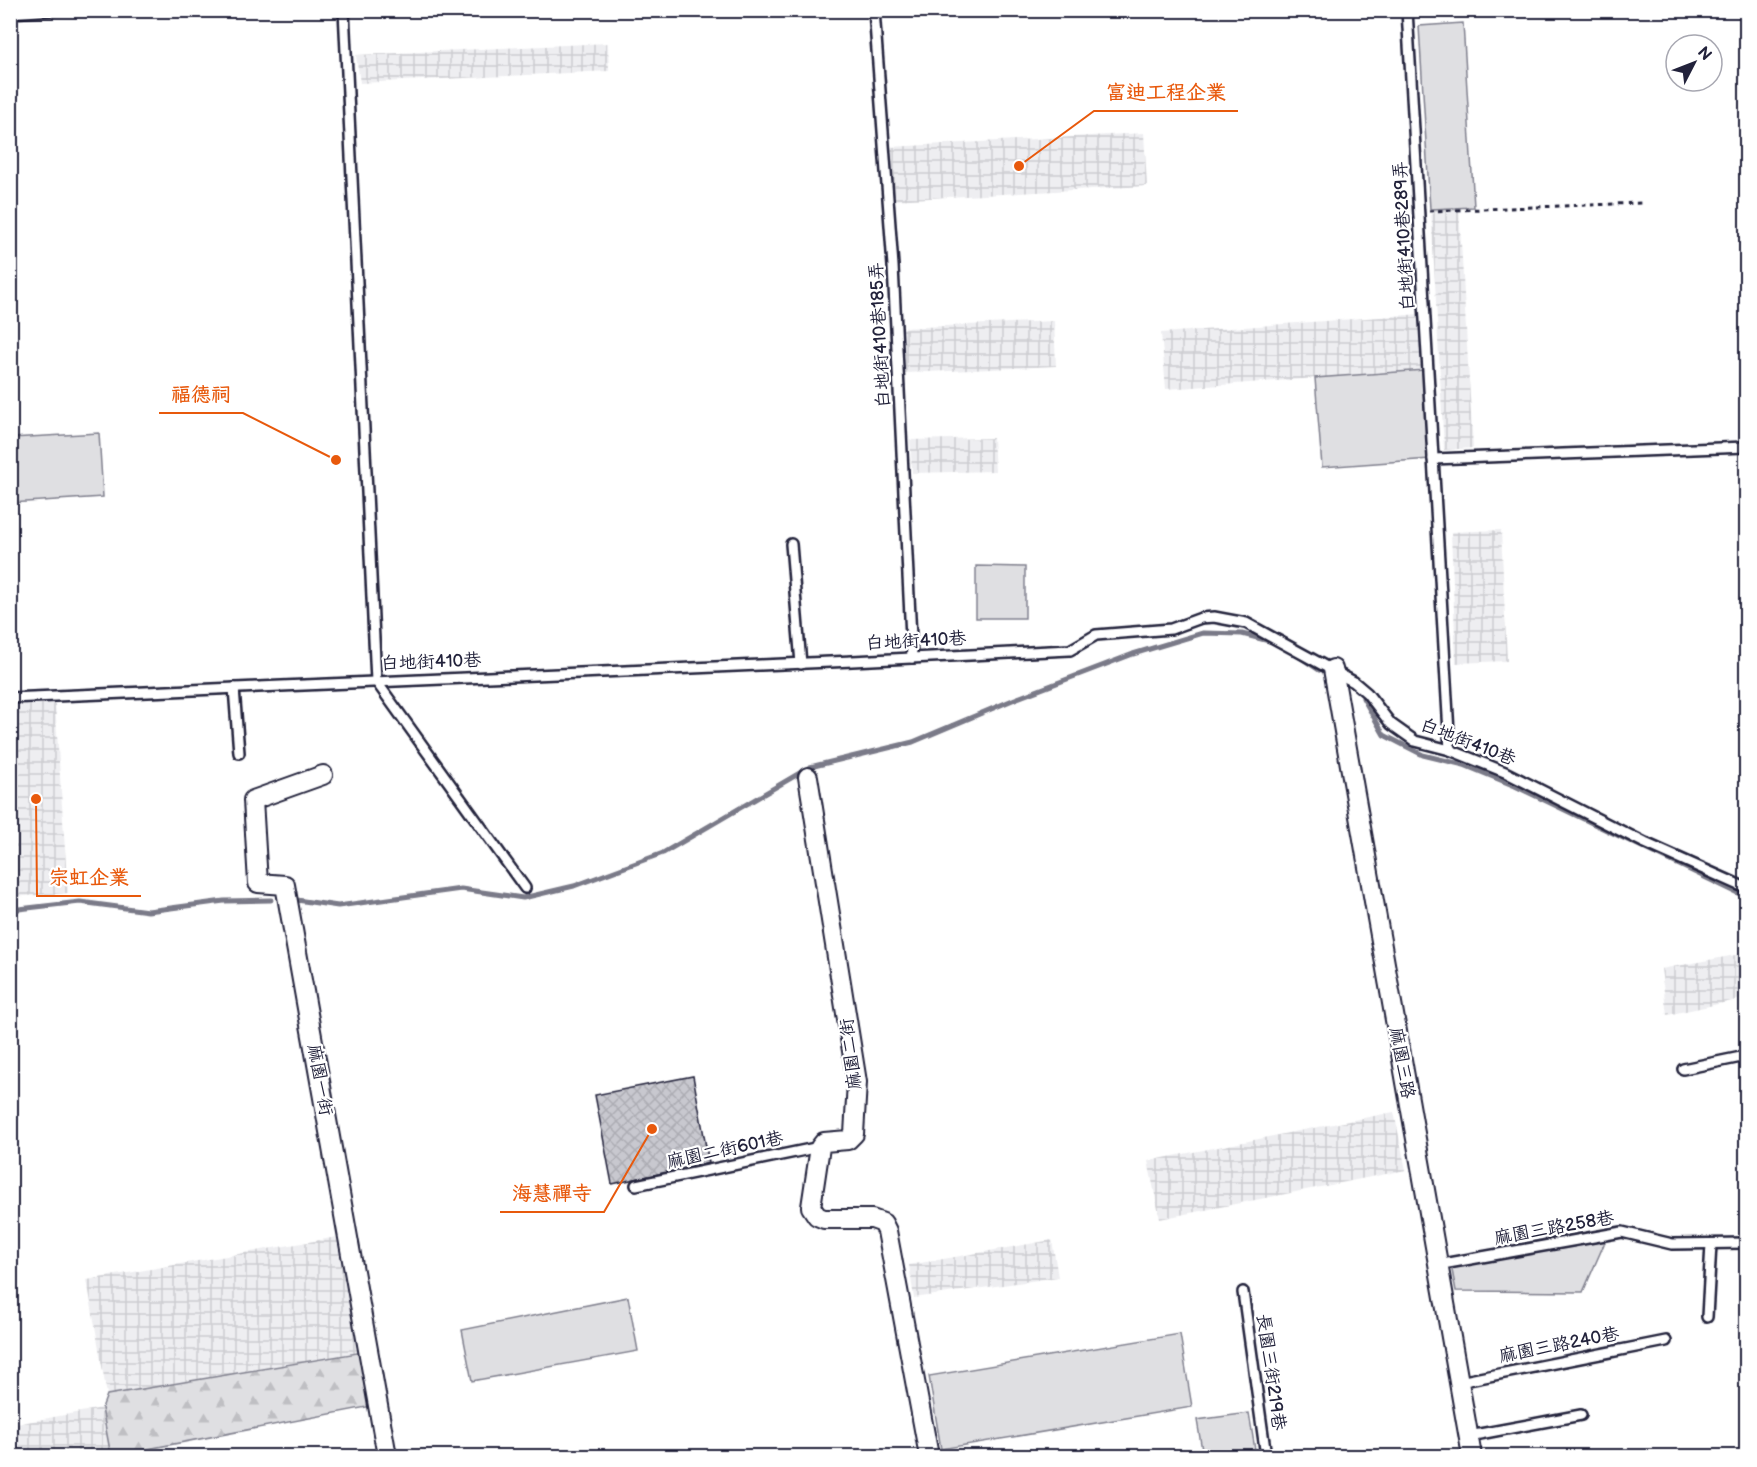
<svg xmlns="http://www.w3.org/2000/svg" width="1757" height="1467" font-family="'Balsamiq Sans','LXGW WenKai TC',sans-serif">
  <defs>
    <pattern id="industrial-grid" width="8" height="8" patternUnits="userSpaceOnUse" patternTransform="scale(1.5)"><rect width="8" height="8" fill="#eeeef1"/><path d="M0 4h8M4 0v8" fill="none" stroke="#ccccd0"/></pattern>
    <pattern id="forest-firs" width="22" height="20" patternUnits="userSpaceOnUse" patternTransform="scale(1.5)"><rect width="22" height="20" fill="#dfdfe2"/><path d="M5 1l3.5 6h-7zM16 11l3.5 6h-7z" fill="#bfbfc3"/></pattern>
    <pattern id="building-cross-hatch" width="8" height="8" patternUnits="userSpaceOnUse" patternTransform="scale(1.5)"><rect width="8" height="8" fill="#c8c8cf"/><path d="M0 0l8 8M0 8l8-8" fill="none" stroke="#acacb3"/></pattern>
  </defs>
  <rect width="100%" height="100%" fill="#fff"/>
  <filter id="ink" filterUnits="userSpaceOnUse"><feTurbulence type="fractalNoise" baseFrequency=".0167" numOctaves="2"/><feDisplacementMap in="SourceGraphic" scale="12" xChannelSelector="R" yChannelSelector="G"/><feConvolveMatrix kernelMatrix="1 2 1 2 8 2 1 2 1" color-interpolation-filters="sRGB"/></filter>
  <g filter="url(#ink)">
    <!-- industrial -->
    <g fill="url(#industrial-grid)">
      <polygon points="1738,11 1746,11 1746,158"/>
      <polygon points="608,43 609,71 360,83 356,55"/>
      <polygon points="1144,133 1147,186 893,200 890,147"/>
      <polygon points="1459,208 1473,448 1444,450 1431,209"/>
      <polygon points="1421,314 1425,370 1166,389 1161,333"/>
      <polygon points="1054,321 1056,366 905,373 902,328"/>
      <polygon points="993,438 995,471 912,473 910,440"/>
      <polygon points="1501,530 1507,661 1456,663 1451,532"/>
      <polygon points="55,703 68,893 11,897 11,706"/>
      <polygon points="1746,953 1746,998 1667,1015 1661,969"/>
      <polygon points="1394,1112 1406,1170 1160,1219 1148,1161"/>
      <polygon points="343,1236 363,1352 107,1395 87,1280"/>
      <polygon points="1052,1240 1058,1277 914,1298 909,1265"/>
      <polygon points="102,1408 111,1456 11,1456 11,1425"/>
    </g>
    <!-- green -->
    <g fill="#dfdfe2" stroke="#80808e" stroke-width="1.5">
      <polygon points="1463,23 1474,207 1430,209 1419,26"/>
      <polygon points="1425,370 1430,459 1322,467 1315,378"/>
      <polygon points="99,433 103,497 11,503 11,438"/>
      <polygon points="976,566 1025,567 1025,618 976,618"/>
      <polygon points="1608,1235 1583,1292 1456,1291 1451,1265"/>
      <polygon points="628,1297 638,1351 472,1381 462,1330"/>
      <polygon points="1180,1334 1192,1407 941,1449 929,1376"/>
      <polygon points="1249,1413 1256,1456 1203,1456 1197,1420"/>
    </g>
    <!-- forest -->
    <polygon fill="url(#forest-firs)" stroke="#80808e" stroke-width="1.5" points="363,1352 372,1406 111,1456 102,1408 107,1395"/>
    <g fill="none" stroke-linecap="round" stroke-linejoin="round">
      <!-- stream -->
      <g stroke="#7a7a88" stroke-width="5">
        <polyline points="1295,654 1319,670"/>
        <polyline points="1363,698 1384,735 1423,755 1464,765 1515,786 1746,897"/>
        <polyline points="290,899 338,906 461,889 523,898 574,886 663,853 810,767 913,742 1015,699 1133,654 1203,633 1242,634 1277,643"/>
        <polyline points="10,910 80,902 148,911 224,901 271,900"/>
      </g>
    </g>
    <!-- building -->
    <polygon fill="url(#building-cross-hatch)" stroke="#22223b" stroke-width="1.5" points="693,1076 709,1163 612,1184 595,1095"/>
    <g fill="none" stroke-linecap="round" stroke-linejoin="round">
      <defs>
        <g id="lane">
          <polyline points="344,10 376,681 525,888"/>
          <polyline points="874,10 893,266 912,658"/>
          <polyline points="1407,10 1450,750"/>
          <polyline points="10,13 53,10"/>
          <polyline points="1433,459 1746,447"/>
          <polyline points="791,544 801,664"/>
          <polyline points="234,688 239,753"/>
          <path d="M10,698C364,681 717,669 1070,650L1096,635L1171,629L1201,618L1214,617L1246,623L1354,682L1367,693L1391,724L1415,741L1450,750L1505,772L1645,843L1746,888"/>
          <polyline points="1683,1069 1746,1056"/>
          <polyline points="636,1185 820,1147"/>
          <polyline points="1437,1265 1622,1232 1672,1244 1746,1243"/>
          <polyline points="1243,1292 1266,1456"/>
          <polyline points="1707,1317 1711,1244"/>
          <polyline points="1459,1382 1666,1341"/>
          <polyline points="1469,1436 1581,1415"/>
        </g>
        <g id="street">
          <polyline points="1333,669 1472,1456"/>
          <polyline points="323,775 253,800 258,883 285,885 387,1456"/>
          <polyline points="808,777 857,1082 854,1134 848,1140 824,1142 820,1147 811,1207 817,1216 824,1219 872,1219 883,1223 887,1231 929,1456"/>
        </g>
      </defs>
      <!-- lane casing -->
      <use href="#lane" stroke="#22223b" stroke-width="14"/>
      <!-- street casing -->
      <use href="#street" stroke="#22223b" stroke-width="22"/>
      <!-- path -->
      <polyline stroke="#22223b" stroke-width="3" stroke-dasharray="4.5 4.5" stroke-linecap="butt" points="1429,211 1641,203"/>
      <!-- lane -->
      <use href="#lane" stroke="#fff" stroke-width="9"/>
      <!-- street -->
      <use href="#street" stroke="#fff" stroke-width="18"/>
    </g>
  </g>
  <g text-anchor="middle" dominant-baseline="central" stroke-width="4.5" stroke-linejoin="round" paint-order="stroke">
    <!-- street labels -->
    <g font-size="18" fill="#22223b" stroke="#fff">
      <text transform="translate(1404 236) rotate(-93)">白地街410巷289弄</text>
      <text transform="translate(880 335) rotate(-93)">白地街410巷185弄</text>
      <text transform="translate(916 641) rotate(-3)">白地街410巷</text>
      <text transform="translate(431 662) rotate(-2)">白地街410巷</text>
      <text transform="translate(1468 742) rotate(21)">白地街410巷</text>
      <text transform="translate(851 1054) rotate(-97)">麻園二街</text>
      <text transform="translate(1402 1063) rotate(80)">麻園三路</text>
      <text transform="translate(320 1080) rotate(80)">麻園一街</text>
      <text transform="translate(725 1150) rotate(-12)">麻園二街601巷</text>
      <text transform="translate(1554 1228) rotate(-10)">麻園三路258巷</text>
      <text transform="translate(1559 1345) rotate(-11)">麻園三路240巷</text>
      <text transform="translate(1271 1372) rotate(82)">長園三街219巷</text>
    </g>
  </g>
  <!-- callouts -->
  <path fill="none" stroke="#e8590c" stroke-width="2" d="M1019 166L1094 111H1238M336 460L243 413H159M36 799L37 896H141M652 1129L604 1212H500"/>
  <g fill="#e8590c" stroke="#fff" stroke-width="2">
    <circle cx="1019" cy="166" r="6"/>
    <circle cx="336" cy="460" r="6"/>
    <circle cx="36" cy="799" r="6"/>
    <circle cx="652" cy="1129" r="6"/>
  </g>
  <g font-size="20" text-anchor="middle" font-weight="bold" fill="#e8590c" stroke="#fff" stroke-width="4.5" stroke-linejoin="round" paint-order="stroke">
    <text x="1166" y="99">富迪工程企業</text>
    <text x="201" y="401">福德祠</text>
    <text x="89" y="884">宗虹企業</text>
    <text x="552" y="1200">海慧禪寺</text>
  </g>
  <!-- margin -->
  <rect width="1757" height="1467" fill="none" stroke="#fff" stroke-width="36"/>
  <rect x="18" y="18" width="1721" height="1431" fill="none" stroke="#22223b" stroke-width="2" filter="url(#ink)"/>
  <!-- north arrow -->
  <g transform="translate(1694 63) rotate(48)"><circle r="28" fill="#ffffff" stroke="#a7a7b1" stroke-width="1.5"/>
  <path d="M0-4.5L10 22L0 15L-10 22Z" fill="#22223b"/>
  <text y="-9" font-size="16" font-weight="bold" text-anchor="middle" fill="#22223b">N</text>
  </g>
</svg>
